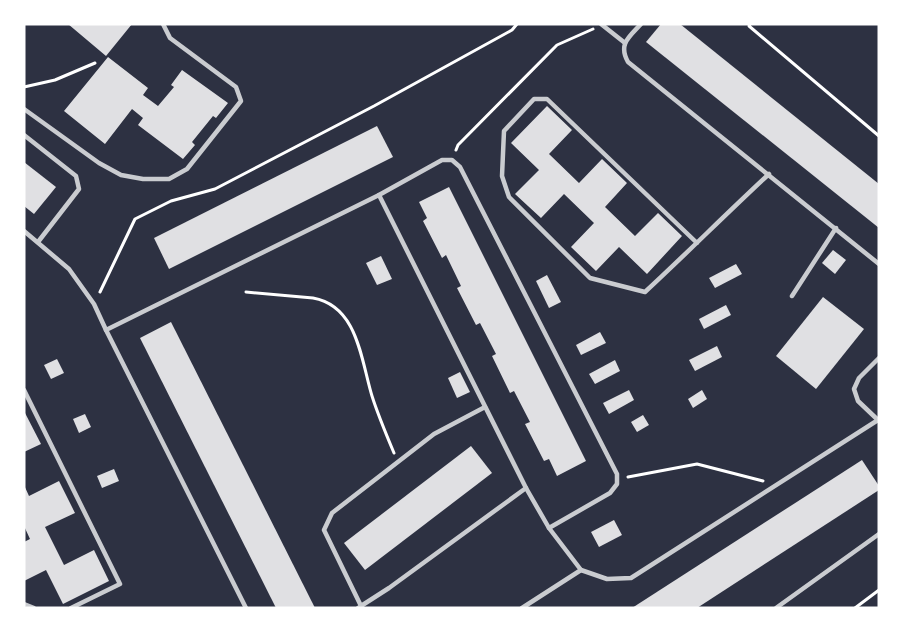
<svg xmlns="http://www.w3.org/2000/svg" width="903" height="632" font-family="'Source Sans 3',sans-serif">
  <rect width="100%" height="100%" fill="#2d3142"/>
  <!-- building -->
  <g fill="#e0e0e3">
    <polygon points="68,24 132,24 106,56"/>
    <polygon points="661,24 680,24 879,184 879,228 646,42"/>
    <polygon points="108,57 148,88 143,95 158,106 174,87 171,85 182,70 228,103 216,118 213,116 192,142 195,145 183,159 138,125 143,118 132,109 105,144 64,111"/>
    <polygon points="547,106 572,130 549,154 579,183 602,159 627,183 605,207 635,236 658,213 682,236 647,274 619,247 596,271 571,247 594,223 564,194 541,218 515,194 539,170 511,143"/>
    <polygon points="377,126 393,157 169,269 154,238"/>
    <polygon points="24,162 56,187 34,214 24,206"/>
    <polygon points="449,187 586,461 557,476 549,459 544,461 525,424 530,422 514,391 510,393 492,356 496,354 480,323 476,325 457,288 461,286 446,255 442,258 423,221 427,218 419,202"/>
    <polygon points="833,250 846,260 835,274 822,263"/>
    <polygon points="381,256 392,279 377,285 366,263"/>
    <polygon points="736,264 742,274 715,288 709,278"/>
    <polygon points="547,275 561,302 549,308 536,281"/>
    <polygon points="823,297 864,329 816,389 776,356"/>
    <polygon points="726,305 731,315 704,329 699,319"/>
    <polygon points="171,322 315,608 276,608 140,338"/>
    <polygon points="600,332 606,343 581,355 576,345"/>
    <polygon points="717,346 722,357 695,371 689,360"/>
    <polygon points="57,359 64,373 51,379 44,365"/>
    <polygon points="615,360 620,371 595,384 589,374"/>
    <polygon points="460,372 470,392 457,398 448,378"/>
    <polygon points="629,390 634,400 609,414 603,403"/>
    <polygon points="702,390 707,399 693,408 688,399"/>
    <polygon points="24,411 41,444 24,452"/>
    <polygon points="85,414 91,427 79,433 73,419"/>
    <polygon points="643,415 649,425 637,432 631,422"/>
    <polygon points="471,446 492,473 365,570 344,543"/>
    <polygon points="862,460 879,486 879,490 697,608 632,608"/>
    <polygon points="114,469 119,481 102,488 97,476"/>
    <polygon points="59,481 75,513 45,527 64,565 94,550 109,581 63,604 46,570 24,581 24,542 30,539 24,526 24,485 29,496"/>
    <polygon points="614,520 622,535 599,547 591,532"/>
  </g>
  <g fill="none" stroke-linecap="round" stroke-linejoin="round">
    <!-- path -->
    <g stroke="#fff" stroke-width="3">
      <polyline points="750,24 749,26 879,136"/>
      <polyline points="24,87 55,80 95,63"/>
      <polyline points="456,150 458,145 557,45 593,29"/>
      <polyline points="100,292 135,219 171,201 215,189 374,106 512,30 517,24"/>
      <path d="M246,292L313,298C358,306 361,360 372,396C378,415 386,434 394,453"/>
      <polyline points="628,477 697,464 763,481"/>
      <polyline points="855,608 879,590"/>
    </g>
    <!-- service -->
    <g stroke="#caccd0" stroke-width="4.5">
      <polyline points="601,24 625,43"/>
      <path d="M641,24C629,37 618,44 628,62L879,264"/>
      <polyline points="24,109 99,163 121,175 143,179 169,179 187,169 241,101 236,87 170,38 163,24"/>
      <polyline points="24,135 76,176 79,189 38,242"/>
      <polyline points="379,195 442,160 452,160 460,167 617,474 617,484 610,493 549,528"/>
      <polyline points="24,231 69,269 94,304 106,330"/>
      <path d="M697,243L547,99H534L504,131L502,176L509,197L590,278L645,292C687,253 727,213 769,174"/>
      <polyline points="792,296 836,228"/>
      <polyline points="879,358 859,378 854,389 858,401 879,421"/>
      <polyline points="24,390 120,584 71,608"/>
      <polyline points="24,604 34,608"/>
      <polyline points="361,606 389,588 526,488"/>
      <polyline points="246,608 106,330 379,195 526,488 549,528 581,570"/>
      <polyline points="358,608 361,606 324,530 332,513 434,434 485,407"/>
      <polyline points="522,608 581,570 607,579 631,578 878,420"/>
      <polyline points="776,608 879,534"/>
    </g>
  </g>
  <!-- border -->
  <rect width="903" height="632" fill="none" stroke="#ffffff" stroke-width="51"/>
</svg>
